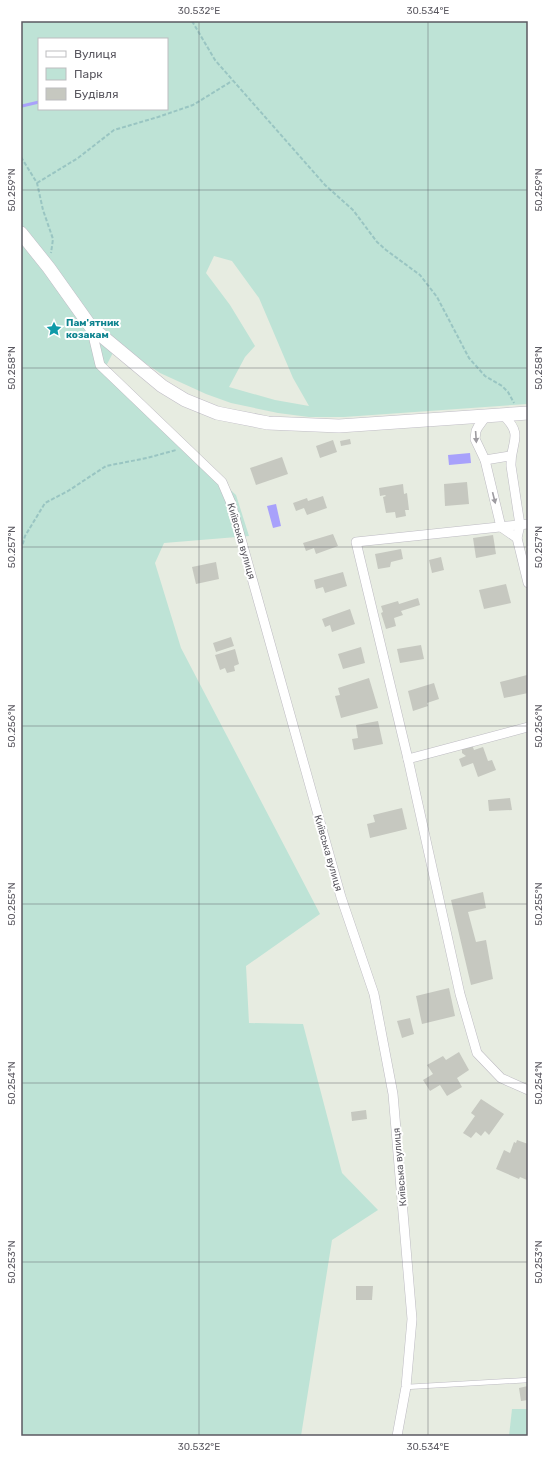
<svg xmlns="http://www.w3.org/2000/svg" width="549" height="1457" font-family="Rubik,sans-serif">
  <rect width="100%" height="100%" fill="#e7ece1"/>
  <!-- green -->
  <g fill="#bee3d6" fill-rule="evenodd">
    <path d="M21,21H528V401L527,404L344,417H309L278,413L231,403L206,394L160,373L133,355L116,347L103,372L236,495L249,536L164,543L155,563L181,648L320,914L246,966L249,1023L303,1024L342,1173L378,1210L332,1240L301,1436H21ZM39,39H167V109H39ZM214,256L232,261L259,298L293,378L309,406L275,400L229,387L245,357L255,346L230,305L206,273Z"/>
    <polygon points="512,1409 528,1409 528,1436 509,1436"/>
  </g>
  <!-- water -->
  <g fill="#a8a1fb">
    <polygon points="470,453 471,463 449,465 448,455"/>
    <polygon points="276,504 281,526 273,528 267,506"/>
  </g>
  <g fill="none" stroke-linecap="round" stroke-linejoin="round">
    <!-- stream -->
    <polyline stroke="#a8a1fb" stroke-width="3" points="22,106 39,102"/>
  </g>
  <!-- building -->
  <g fill="#c6c8c0">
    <polygon points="350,439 351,444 341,446 340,441"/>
    <polygon points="333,440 337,452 320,458 316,446"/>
    <polygon points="282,457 288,474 256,485 250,468"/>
    <polygon points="467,482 469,504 445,506 444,484"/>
    <polygon points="403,484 404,494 407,493 409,510 405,510 406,516 396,518 395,512 386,513 383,497 386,496 385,495 380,496 379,488"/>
    <polygon points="323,496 327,508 307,515 304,508 296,511 293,503 307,498 308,501"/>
    <polygon points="333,534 338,546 316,554 314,548 306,551 303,543"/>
    <polygon points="493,535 496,554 476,558 473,538"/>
    <polygon points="401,549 403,559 391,562 390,567 378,569 375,554"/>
    <polygon points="441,557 444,570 432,573 429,560"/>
    <polygon points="216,562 219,579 196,584 192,567"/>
    <polygon points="343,572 347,586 325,593 323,587 316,589 314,580"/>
    <polygon points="506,584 511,603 484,609 479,590"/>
    <polygon points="418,598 420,605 401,611 403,615 394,618 396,626 386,629 381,613 383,612 381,606 398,601 399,604"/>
    <polygon points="350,609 355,624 332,632 330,625 325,627 322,619"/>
    <polygon points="231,637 234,646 216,652 213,643"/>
    <polygon points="421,645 424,659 400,663 397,649"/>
    <polygon points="361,647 365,663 343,669 338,654"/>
    <polygon points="235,649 239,664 234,666 235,671 227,673 225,668 220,670 215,655"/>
    <polygon points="527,675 528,693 504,698 500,682"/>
    <polygon points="369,678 378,708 341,718 335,696 340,695 338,688"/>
    <polygon points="434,683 439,699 427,703 428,706 413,711 408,691"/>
    <polygon points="378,721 383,744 354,750 352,739 358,738 356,725"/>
    <polygon points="472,745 474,750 483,747 488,761 492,760 496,770 478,777 473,763 462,767 459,759 466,756 462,753 462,748"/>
    <polygon points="510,798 512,810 489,811 488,800"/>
    <polygon points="402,808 407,829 370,838 367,824 375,822 373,815"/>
    <polygon points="483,892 486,908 468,912 476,942 486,940 493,979 471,985 451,900"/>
    <polygon points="449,988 455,1016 422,1024 416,996"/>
    <polygon points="410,1018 414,1034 402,1038 397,1021"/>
    <polygon points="459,1052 469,1070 457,1078 462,1087 447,1096 440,1085 430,1091 423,1080 433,1074 427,1065 443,1056 446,1060"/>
    <polygon points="481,1099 504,1114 489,1135 485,1131 481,1136 476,1132 471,1138 463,1133 475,1116 471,1113"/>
    <polygon points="366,1110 367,1119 352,1121 351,1112"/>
    <polygon points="517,1140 528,1144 528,1158 527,1162 528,1162 528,1177 527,1180 520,1177 519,1179 496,1169 504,1150 510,1153 514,1142 516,1143"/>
    <polygon points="356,1286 373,1286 372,1300 356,1300"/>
    <polygon points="528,1386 528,1400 521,1401 519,1388"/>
  </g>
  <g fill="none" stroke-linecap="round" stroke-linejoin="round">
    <defs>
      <polyline id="service" points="406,1387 528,1380"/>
      <g id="minor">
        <polyline points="91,327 100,365 222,482 231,503 341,897 374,994 393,1094 412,1319 406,1387 397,1436"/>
        <path d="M503,415C525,436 510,442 511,466L520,525L517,538L528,583"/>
        <polyline points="486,416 478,427 476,431 475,439 485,460 501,527 517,538"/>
        <polyline points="485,460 510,456"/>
        <polyline points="528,524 356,542 408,759 460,994 477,1053 501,1078 528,1090"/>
        <polyline points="408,759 528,727"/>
      </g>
      <polyline id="secondary" points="21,233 49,268 91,327 162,386 185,400 217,413 268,423 339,426 528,413"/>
    </defs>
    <!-- service casing -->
    <use href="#service" stroke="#bdbbc2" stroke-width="5.5"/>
    <!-- minor casing -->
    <use href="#minor" stroke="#bdbbc2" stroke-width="10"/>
    <!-- secondary casing -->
    <use href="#secondary" stroke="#c0bdc6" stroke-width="14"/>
    <!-- path -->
    <g stroke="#99c5c2" stroke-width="2" stroke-dasharray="4 2" stroke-linecap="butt">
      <polyline points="192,21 215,60 325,185 353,210 377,242 386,250 420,275 437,297 469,358 485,376 502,386 508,392 514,403"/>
      <polyline points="21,157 37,183 43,210 53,239 51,253"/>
      <polyline points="37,183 78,158 114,130 158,117 193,105 232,81"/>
      <polyline points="21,550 25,536 45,503 68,491 106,466 147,458 176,450"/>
    </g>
    <!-- service -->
    <use href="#service" stroke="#fff" stroke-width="4.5"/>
    <!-- minor -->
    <use href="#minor" stroke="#fff" stroke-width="9"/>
    <!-- secondary -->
    <use href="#secondary" stroke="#fff" stroke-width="13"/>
  </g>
  <!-- one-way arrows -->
  <defs><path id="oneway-solid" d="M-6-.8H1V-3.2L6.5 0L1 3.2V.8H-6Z"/></defs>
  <g fill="#9d9ba0">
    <use href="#oneway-solid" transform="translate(476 437) rotate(86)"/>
    <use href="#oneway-solid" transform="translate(494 498) rotate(76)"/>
  </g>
  <!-- ticks -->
  <path fill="none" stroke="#5b5961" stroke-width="1" stroke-opacity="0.45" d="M199,21V1436M428,21V1436M21,190H528M21,368H528M21,547H528M21,726H528M21,904H528M21,1083H528M21,1262H528"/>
  <!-- icons -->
  <defs>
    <symbol id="sight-bare" viewBox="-9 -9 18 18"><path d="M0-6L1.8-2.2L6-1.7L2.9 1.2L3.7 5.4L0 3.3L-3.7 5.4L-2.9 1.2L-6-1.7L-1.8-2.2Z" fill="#0f9aa8" stroke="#fff" stroke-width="2.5" paint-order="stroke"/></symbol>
  </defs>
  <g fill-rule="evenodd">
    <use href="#sight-bare" x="43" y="318" width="22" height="22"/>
  </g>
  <g text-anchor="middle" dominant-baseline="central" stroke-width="4" stroke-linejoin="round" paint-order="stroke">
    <!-- culture labels -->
    <g font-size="10" font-weight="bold" fill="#0d838f" stroke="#fff" text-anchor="start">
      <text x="66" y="323">Пам'ятник<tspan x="66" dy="12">козакам</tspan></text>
    </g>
    <!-- street labels -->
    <g font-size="10" fill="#5b5961" stroke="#fff">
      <text transform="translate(241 541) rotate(74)">Київська вулиця</text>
      <text transform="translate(328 853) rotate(74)">Київська вулиця</text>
      <text transform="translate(400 1167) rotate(-95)">Київська вулиця</text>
    </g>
  </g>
  <!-- border -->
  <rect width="549" height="1457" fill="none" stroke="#ffffff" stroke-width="44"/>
  <!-- legend -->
  <rect x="38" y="38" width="130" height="72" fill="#ffffff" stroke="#bdbdc0"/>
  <rect x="46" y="51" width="20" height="6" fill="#ffffff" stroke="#bdbdc0"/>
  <text x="74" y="58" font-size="12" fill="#5b5961">Вулиця</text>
  <rect x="46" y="68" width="20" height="12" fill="#bee3d6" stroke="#bdbdc0"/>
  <text x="74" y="78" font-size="12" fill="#5b5961">Парк</text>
  <rect x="46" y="88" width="20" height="12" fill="#c6c8c0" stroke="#bdbdc0"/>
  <text x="74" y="98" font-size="12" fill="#5b5961">Будівля</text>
  <rect x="22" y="22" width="505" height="1413" fill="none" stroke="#5b5961" stroke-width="1.5"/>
  <g font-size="10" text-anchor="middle" fill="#5b5961">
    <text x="199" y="14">30.532°E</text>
    <text x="428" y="14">30.534°E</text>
    <text transform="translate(11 190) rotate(-90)" y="4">50.259°N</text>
    <text transform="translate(538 190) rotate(-90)" y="4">50.259°N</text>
    <text transform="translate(11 368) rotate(-90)" y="4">50.258°N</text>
    <text transform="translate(538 368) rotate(-90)" y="4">50.258°N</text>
    <text transform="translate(11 547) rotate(-90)" y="4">50.257°N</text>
    <text transform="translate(538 547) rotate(-90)" y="4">50.257°N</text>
    <text transform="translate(11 726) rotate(-90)" y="4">50.256°N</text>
    <text transform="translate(538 726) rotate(-90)" y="4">50.256°N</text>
    <text transform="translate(11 904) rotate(-90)" y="4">50.255°N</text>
    <text transform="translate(538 904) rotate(-90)" y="4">50.255°N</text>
    <text transform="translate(11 1083) rotate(-90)" y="4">50.254°N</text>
    <text transform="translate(538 1083) rotate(-90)" y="4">50.254°N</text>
    <text transform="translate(11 1262) rotate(-90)" y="4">50.253°N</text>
    <text transform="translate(538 1262) rotate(-90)" y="4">50.253°N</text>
    <text x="199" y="1450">30.532°E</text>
    <text x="428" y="1450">30.534°E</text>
  </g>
</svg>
